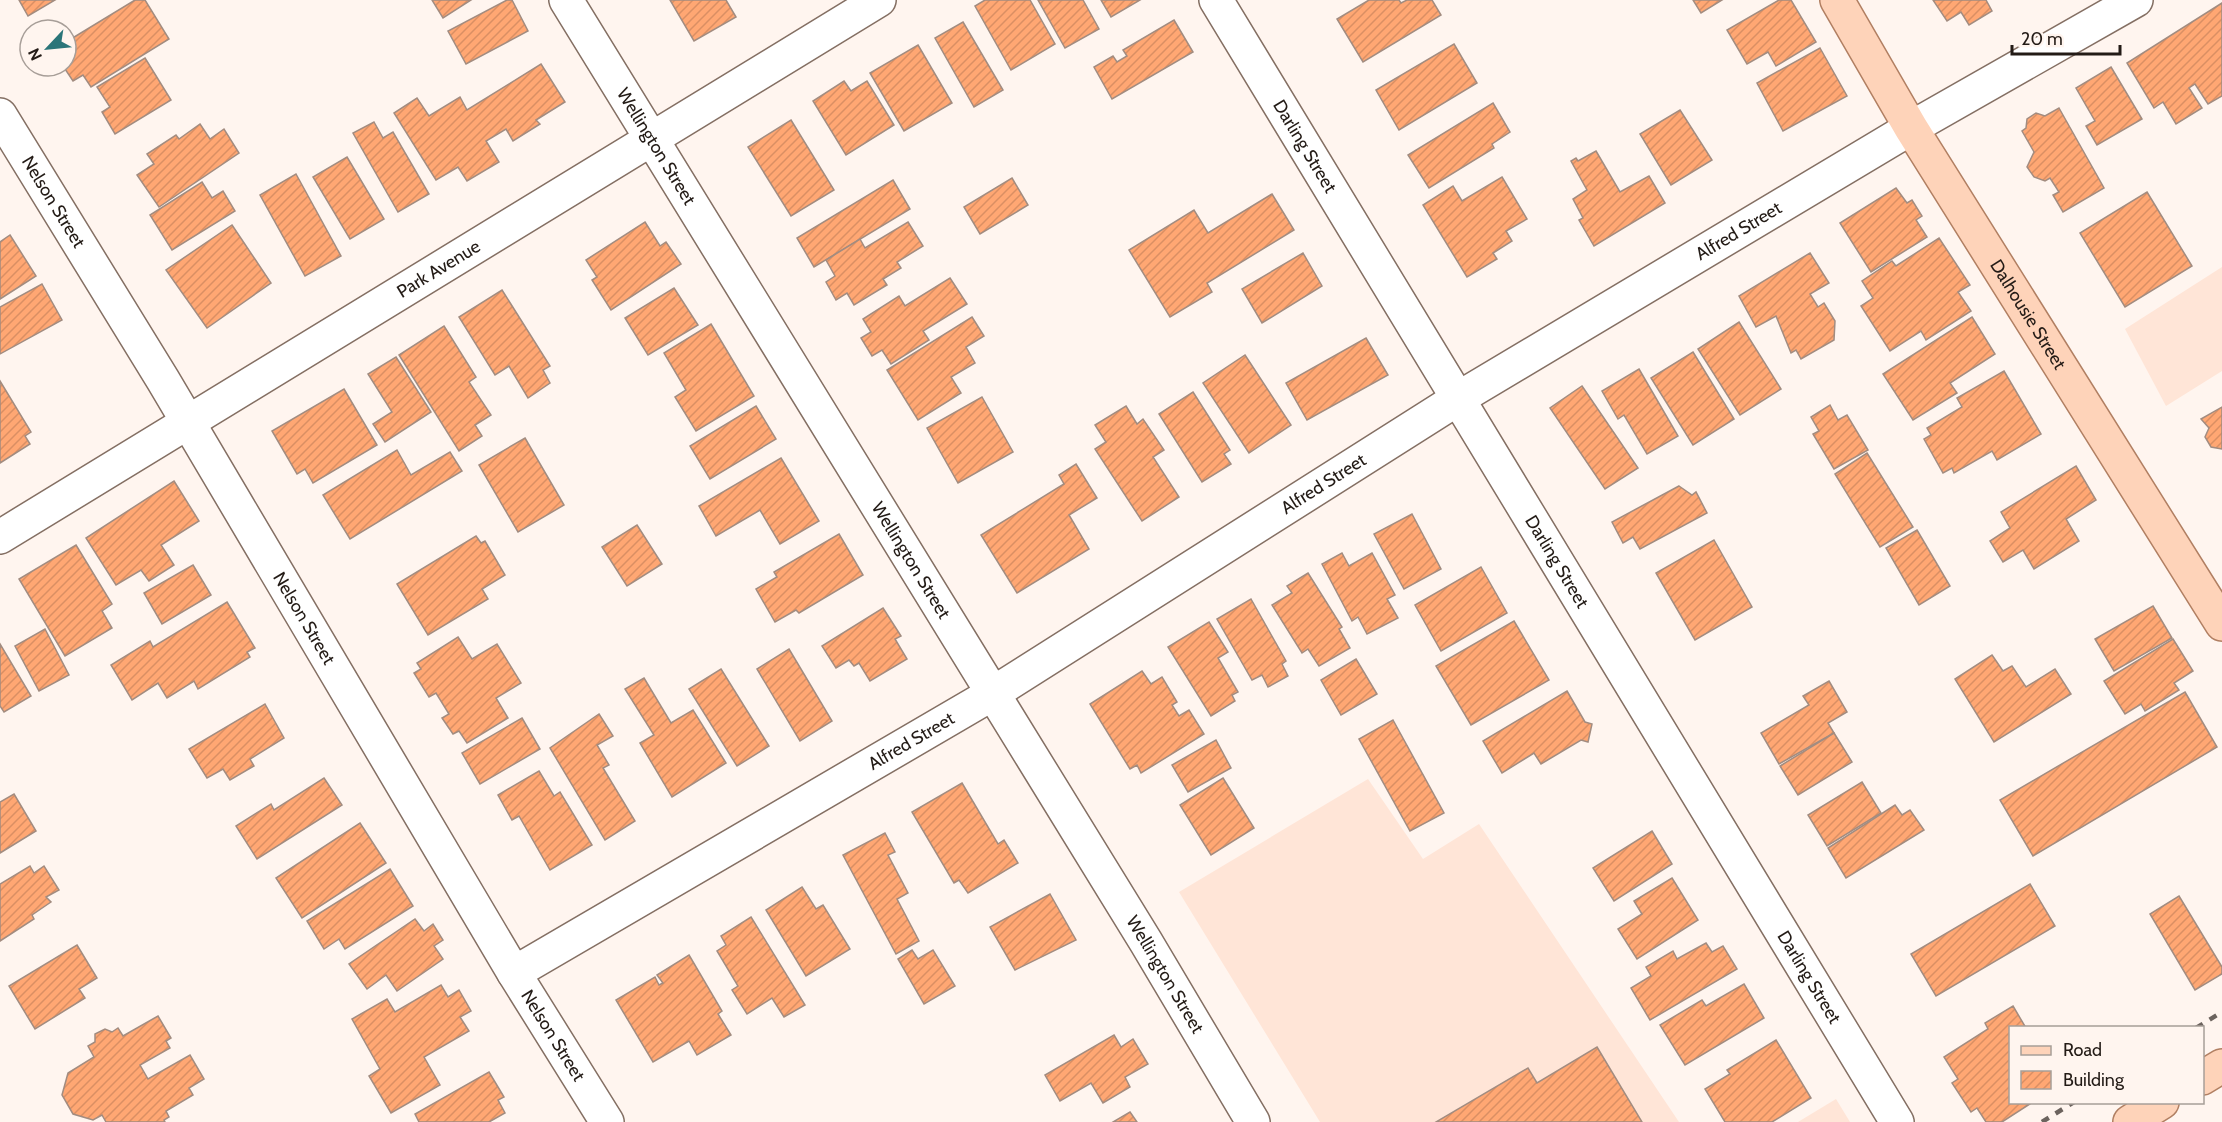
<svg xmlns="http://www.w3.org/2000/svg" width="2222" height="1122" font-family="Cabin,sans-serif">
  <defs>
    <pattern id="building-hatch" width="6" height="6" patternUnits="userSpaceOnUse" patternTransform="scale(1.5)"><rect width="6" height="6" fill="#ffa773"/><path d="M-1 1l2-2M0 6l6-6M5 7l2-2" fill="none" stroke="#da8f63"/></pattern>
  </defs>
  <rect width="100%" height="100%" fill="#fff5ef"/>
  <!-- built -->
  <g fill="#ffe5d7">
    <polygon points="2222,267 2222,371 2166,406 2125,329"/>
    <polygon points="1368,779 1423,859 1479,824 1679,1122 1320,1122 1179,892"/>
    <polygon points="1836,1099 1850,1122 1798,1122"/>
  </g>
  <!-- building -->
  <g fill="url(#building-hatch)" stroke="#a28c80" stroke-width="1.5">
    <polygon points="19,0 55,0 28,16"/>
    <polygon points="135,0 145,0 169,39 91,87 83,75 73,81 63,66 66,66 66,59 71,56 66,47 66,42"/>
    <polygon points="432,0 471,0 443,18"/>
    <polygon points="507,0 512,0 528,31 466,64 448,31"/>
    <polygon points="670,0 726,0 736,17 694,41"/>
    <polygon points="985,0 1030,0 1055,44 1011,70 975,6"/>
    <polygon points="1038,0 1083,0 1099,29 1065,48"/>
    <polygon points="1101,0 1140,0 1111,17"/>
    <polygon points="1369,0 1399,0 1401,3 1407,0 1432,0 1441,15 1363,62 1337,19"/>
    <polygon points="1693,0 1722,0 1701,13"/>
    <polygon points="1779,0 1791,0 1816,42 1776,66 1768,52 1747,64 1727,30"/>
    <polygon points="1933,0 1986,0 1992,11 1969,25 1961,12 1947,21"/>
    <polygon points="2222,3 2222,96 2208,104 2195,84 2189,88 2202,108 2176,124 2163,102 2154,108 2127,63"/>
    <polygon points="1174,20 1193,52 1112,99 1094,67 1113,56 1117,62 1127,56 1123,50"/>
    <polygon points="963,22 1003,90 974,107 935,38"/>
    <polygon points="1454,44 1477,83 1399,130 1376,90"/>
    <polygon points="918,45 952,103 904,131 870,73"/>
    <polygon points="1820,48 1847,96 1783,131 1757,83"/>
    <polygon points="145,58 171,100 115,134 102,112 110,107 97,87"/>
    <polygon points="541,64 565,102 536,120 540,124 513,141 506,129 486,141 499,162 467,181 458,167 436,180 394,113 417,98 429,116 460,97 467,110"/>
    <polygon points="2111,67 2142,119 2097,145 2086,126 2095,121 2076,88"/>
    <polygon points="844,81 851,91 867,81 894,125 846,155 813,101"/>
    <polygon points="1493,103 1510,132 1492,144 1494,148 1429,188 1408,155"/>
    <polygon points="2059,108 2104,188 2063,212 2053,195 2059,192 2050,178 2045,181 2034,177 2027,167 2034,152 2022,131 2026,128 2027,119 2036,113 2045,116"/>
    <polygon points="1680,110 1712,160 1671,185 1640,134"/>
    <polygon points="791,120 834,190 791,216 748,147"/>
    <polygon points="374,122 383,138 393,132 429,194 398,212 353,133"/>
    <polygon points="200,124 210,139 224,129 239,153 159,207 137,175 154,164 147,154 176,135 179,139"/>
    <polygon points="1596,151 1620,192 1649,176 1665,203 1594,246 1579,220 1583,218 1573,199 1587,190 1571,161 1576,158 1578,161"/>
    <polygon points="347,157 384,219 350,239 313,177"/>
    <polygon points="296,174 341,256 305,276 260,195"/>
    <polygon points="1502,177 1527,219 1506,231 1512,241 1493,253 1497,259 1467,277 1423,205 1453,186 1462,201"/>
    <polygon points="1012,178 1028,205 980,234 964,207"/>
    <polygon points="893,180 910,209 814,267 797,238"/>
    <polygon points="202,182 212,198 223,191 235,211 172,250 150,215"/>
    <polygon points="1896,188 1907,203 1912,200 1922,216 1916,220 1927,237 1871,272 1840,223"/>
    <polygon points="2147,192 2192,266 2125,307 2080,233"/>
    <polygon points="1272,194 1294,230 1207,283 1212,292 1170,317 1129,250 1194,210 1208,233"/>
    <polygon points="645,222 660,246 666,242 681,264 611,310 592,280 597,277 586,260"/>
    <polygon points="908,222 923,246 897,262 901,268 883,279 887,285 854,305 847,293 836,300 826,282 835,276 826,260 860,239 865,248"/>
    <polygon points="232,225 271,283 207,328 166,270"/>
    <polygon points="10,235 36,276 0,299 0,242"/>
    <polygon points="1939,238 1970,285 1958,292 1971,311 1926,340 1921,331 1890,351 1861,306 1873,298 1862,281 1892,261 1896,266"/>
    <polygon points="1303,253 1322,286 1262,323 1242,289"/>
    <polygon points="1810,253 1829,283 1810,294 1818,307 1824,303 1835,321 1834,340 1801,359 1796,350 1791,353 1776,316 1756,327 1739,296"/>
    <polygon points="950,278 967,304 923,331 929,340 891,364 882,350 872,356 861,338 871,332 863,319 899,296 905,306"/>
    <polygon points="42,284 62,320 0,354 0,307"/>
    <polygon points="674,288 698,325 648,355 625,318"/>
    <polygon points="502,290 550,366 543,370 550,383 528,398 509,366 495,375 459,317"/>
    <polygon points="972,317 984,336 966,347 975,363 951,377 961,393 918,420 887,370"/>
    <polygon points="1972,317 1995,354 1950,383 1957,393 1913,420 1883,374"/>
    <polygon points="1739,322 1781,389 1740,415 1698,349"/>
    <polygon points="711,324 754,396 696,431 675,397 686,390 664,353"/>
    <polygon points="444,326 476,377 469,382 491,415 475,425 482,436 459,451 399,355"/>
    <polygon points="1366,338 1388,375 1307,420 1286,383"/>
    <polygon points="1693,352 1734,419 1693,445 1651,378"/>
    <polygon points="1245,355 1291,425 1249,453 1203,383"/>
    <polygon points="396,357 431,412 385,442 373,424 392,412 368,374"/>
    <polygon points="1639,369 1678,436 1647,454 1624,415 1618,419 1602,391"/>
    <polygon points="2004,371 2041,434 1997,460 1992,451 1954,473 1952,468 1943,473 1924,439 1931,435 1927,428 1962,407 1957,398"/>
    <polygon points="0,381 31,432 25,436 30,444 0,463"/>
    <polygon points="1582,386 1638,468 1605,489 1550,408"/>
    <polygon points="344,389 377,445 313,483 305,469 297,474 272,431"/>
    <polygon points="1193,392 1230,450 1224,454 1231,464 1202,482 1159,414"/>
    <polygon points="982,397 1013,452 958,483 927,428"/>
    <polygon points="1830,405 1838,420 1847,415 1868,450 1834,469 1813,434 1819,431 1811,417"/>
    <polygon points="756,406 776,439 710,479 690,446"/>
    <polygon points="1126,406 1137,424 1143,419 1164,450 1153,457 1179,497 1142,521 1095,449 1106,442 1095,425"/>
    <polygon points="2222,407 2222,449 2211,447 2205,437 2209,428 2201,419"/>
    <polygon points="525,438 564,505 518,532 479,465"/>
    <polygon points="397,450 411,475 450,452 462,471 350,539 323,495"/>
    <polygon points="1867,453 1913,527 1880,547 1835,474"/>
    <polygon points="781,458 819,521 780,544 760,510 716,536 699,506"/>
    <polygon points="1076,464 1097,498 1069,515 1089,549 1017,593 981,535 1064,484 1059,475"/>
    <polygon points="2076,466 2096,500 2066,519 2079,541 2034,569 2023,550 2003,562 1990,541 2010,528 2001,512"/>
    <polygon points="174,481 199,521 161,545 174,565 149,581 141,570 116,585 86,538"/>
    <polygon points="1679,486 1692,495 1696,492 1707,513 1640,549 1633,537 1623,543 1612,522"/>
    <polygon points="1412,514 1441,569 1404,589 1374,534"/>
    <polygon points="637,525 662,564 627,586 602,547"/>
    <polygon points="1917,530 1950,586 1919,605 1886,548"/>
    <polygon points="839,534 863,575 799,613 796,610 775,622 756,589 777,577 774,572"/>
    <polygon points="476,536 481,543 485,541 505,575 482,589 488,599 428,635 397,584"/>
    <polygon points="1714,540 1752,607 1695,640 1656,573"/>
    <polygon points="76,545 112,604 102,611 112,628 65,656 19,579"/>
    <polygon points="1342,553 1349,566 1372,553 1395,595 1387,599 1398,618 1367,634 1358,617 1352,621 1322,564"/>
    <polygon points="193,565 211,595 162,624 144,593"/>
    <polygon points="1481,567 1507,613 1441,651 1415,605"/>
    <polygon points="1308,573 1342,627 1339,629 1350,648 1319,666 1308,649 1302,653 1272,605 1292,593 1287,586"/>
    <polygon points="1251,599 1286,661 1282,664 1288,676 1268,687 1262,675 1252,680 1217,619"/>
    <polygon points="227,602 255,648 247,652 250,657 198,689 194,681 167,698 158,683 132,700 111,665 150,641 153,647"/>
    <polygon points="2153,606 2172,638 2114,671 2095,639"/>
    <polygon points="883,608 901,636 895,639 907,659 870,681 859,663 854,666 849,660 836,668 822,646"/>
    <polygon points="1514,621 1549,680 1471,725 1436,666"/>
    <polygon points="1209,622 1228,652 1218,658 1238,692 1232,695 1235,701 1211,716 1168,647"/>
    <polygon points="45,629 69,675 39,691 15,646"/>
    <polygon points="458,637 472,659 497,644 521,683 496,698 508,718 467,743 459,731 453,734 442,718 449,714 436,693 429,697 414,673 421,669 417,663"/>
    <polygon points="2173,639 2193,671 2174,683 2179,690 2145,711 2141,704 2125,714 2104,681"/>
    <polygon points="0,644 31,696 4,712 0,706"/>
    <polygon points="789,649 832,721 800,741 757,669"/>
    <polygon points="1992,655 2003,671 2012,666 2026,687 2055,669 2071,694 1994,742 1955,679"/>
    <polygon points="1356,659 1377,694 1341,715 1321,680"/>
    <polygon points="721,669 769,746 737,766 689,689"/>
    <polygon points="1142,671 1151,684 1162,677 1177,702 1172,705 1179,716 1189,710 1204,734 1141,773 1137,765 1130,769 1090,704"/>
    <polygon points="644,678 671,723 693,710 726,763 672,797 640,743 654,735 625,689"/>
    <polygon points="1829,681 1847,712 1828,723 1834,733 1779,764 1761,733 1809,705 1803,696"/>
    <polygon points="1567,691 1585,722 1592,724 1588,742 1581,740 1541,764 1534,753 1502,773 1483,741"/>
    <polygon points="2185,692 2217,747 2033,856 2000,800"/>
    <polygon points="265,704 284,738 250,759 254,766 230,780 223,769 207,778 189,749"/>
    <polygon points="599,714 613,736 597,745 609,765 603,768 635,821 605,840 550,748"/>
    <polygon points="522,718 540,749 480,784 462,753"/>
    <polygon points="1393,720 1444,813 1410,831 1359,739"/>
    <polygon points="1834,733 1852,762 1798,795 1780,766"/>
    <polygon points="1216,740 1231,768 1188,792 1172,765"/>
    <polygon points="539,771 554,796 560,792 592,845 550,870 519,816 512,820 498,795"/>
    <polygon points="324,778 342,805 257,859 236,826 271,804 274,810"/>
    <polygon points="1223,778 1254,828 1211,855 1180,805"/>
    <polygon points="1862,782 1881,813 1827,846 1808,815"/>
    <polygon points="962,783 998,844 1004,840 1018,863 968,893 959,880 954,883 912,812"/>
    <polygon points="14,794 36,831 0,853 0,802"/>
    <polygon points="1895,805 1902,815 1910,810 1924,830 1846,878 1828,848"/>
    <polygon points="360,823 386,863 302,918 276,878"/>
    <polygon points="1652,831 1672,864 1614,901 1593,868"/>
    <polygon points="885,833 895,852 888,855 908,893 897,899 919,941 896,954 843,855"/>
    <polygon points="30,866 34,873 44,866 59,890 46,897 51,902 32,915 34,919 0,941 0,884"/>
    <polygon points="390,869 413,906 345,949 339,939 324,949 307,921"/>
    <polygon points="1672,878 1698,920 1637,959 1618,929 1642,914 1634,901"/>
    <polygon points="2030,884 2055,926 1936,996 1911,954"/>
    <polygon points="802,887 816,909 823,905 850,949 806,976 766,910"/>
    <polygon points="1050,894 1076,940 1015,970 990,927"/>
    <polygon points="2179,896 2222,967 2222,974 2195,990 2150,914"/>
    <polygon points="751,917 805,1005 784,1017 772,998 747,1014 732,990 738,986 717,951 726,945 721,936"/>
    <polygon points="415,919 424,931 433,924 443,940 434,946 443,959 397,991 386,975 367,989 349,964"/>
    <polygon points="1706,943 1712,952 1723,946 1737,969 1650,1020 1631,988 1651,976 1646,967 1673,951 1677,959"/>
    <polygon points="77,945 97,978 79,989 85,998 35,1029 9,986"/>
    <polygon points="912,950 918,959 933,950 955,986 924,1004 898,959"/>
    <polygon points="689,955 722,1011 718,1014 731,1035 697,1055 689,1041 653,1062 616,1000 655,977 659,985 663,983 657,975"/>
    <polygon points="1744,984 1764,1018 1685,1065 1660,1025 1702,1000 1706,1006"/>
    <polygon points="441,985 448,997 459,990 471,1011 460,1017 469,1031 424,1057 440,1085 391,1113 369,1076 380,1069 352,1019 387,999 395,1012"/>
    <polygon points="2013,1006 2026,1028 2010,1028 2010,1102 2033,1102 2002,1122 1986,1122 1977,1108 1971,1112 1952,1083 1958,1079 1944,1057 1988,1029 1985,1023"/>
    <polygon points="158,1016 171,1038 166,1041 170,1048 140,1065 148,1079 190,1055 204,1079 189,1088 193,1095 166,1111 169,1117 164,1120 165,1122 106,1122 102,1115 93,1120 73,1114 62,1095 68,1073 94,1057 88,1046 95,1042 95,1034 105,1029 112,1032 118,1028 123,1036"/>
    <polygon points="1114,1035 1121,1047 1133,1039 1148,1064 1125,1077 1130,1087 1103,1103 1091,1083 1060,1101 1045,1075"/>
    <polygon points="1776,1040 1811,1098 1772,1122 1725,1122 1705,1089 1730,1074 1727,1070"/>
    <polygon points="1597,1047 1642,1122 1436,1122 1528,1068 1537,1083"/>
    <polygon points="489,1072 504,1097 498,1100 505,1113 489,1122 419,1122 415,1114"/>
    <polygon points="1130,1112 1137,1122 1113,1122"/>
  </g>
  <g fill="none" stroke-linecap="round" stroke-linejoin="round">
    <defs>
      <g id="minor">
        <path id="s1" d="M566,0L1146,942L1253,1122"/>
        <path id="s2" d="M1216,0L1897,1122"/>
        <path id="s3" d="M0,115L163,380L514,973L607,1122"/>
        <path id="s4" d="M0,537L879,0"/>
        <path id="s5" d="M514,973L992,694L1459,398L1911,128L2136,0"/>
      </g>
      <g id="major">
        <path id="s6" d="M1837,0L1911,128L2222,624"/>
        <polyline points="2202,1078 2222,1066"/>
        <polyline points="2130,1122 2162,1102"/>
      </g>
    </defs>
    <!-- minor casing -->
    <use href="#minor" stroke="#846f63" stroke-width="36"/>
    <!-- major casing -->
    <use href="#major" stroke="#b17f62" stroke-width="36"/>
    <!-- minor -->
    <use href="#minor" stroke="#fff" stroke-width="33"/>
    <!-- major -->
    <use href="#major" stroke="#fed3b9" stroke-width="33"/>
    <!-- rail -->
    <g stroke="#6c635e" stroke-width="4.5" stroke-dasharray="8 8" stroke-linecap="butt">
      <polyline points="2196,1028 2222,1012"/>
      <polyline points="2042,1122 2074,1102"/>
    </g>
  </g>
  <g text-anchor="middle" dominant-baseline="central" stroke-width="5" stroke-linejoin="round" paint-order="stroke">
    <!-- street labels -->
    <g font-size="18" fill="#231b16" stroke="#fff5ef">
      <text stroke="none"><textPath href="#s2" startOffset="171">Darling Street</textPath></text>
      <text stroke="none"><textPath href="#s1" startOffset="172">Wellington Street</textPath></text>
      <text stroke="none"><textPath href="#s3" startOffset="102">Nelson Street</textPath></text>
      <text stroke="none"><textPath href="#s5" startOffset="1432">Alfred Street</textPath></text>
      <text stroke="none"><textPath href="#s4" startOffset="514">Park Avenue</textPath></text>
      <text stroke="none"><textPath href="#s6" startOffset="368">Dalhousie Street</textPath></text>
      <text stroke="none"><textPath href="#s5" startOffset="946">Alfred Street</textPath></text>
      <text stroke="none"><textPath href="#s1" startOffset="658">Wellington Street</textPath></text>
      <text stroke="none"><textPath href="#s2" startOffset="657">Darling Street</textPath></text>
      <text stroke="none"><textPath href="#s3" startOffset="588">Nelson Street</textPath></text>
      <text stroke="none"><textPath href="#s5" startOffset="460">Alfred Street</textPath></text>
      <text stroke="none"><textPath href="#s1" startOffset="1144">Wellington Street</textPath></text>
      <text stroke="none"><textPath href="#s2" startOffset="1143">Darling Street</textPath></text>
      <text stroke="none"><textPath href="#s3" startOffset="1074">Nelson Street</textPath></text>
    </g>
  </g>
  <!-- legend -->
  <rect x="2009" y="1026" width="195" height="78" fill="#fff5ef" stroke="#a79e98" stroke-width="1.5"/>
  <rect x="2021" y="1046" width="30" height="9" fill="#fed3b9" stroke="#a79e98" stroke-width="1.5"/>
  <text x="2063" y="1056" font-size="18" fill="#231b16">Road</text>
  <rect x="2021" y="1071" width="30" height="18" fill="url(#building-hatch)" stroke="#a79e98" stroke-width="1.5"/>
  <text x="2063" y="1086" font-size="18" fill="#231b16">Building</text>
  <!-- north arrow -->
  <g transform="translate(48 48) rotate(244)"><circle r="28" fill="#fff5ef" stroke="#a79e98" stroke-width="1.5"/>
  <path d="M0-4.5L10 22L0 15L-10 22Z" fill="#2b7579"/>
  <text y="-9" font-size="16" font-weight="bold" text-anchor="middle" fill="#231b16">N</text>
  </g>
  <!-- scale -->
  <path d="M2012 45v9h108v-9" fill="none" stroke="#231b16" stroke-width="3"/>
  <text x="2021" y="45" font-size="18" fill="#231b16" stroke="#fff5ef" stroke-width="4.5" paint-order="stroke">20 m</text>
</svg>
